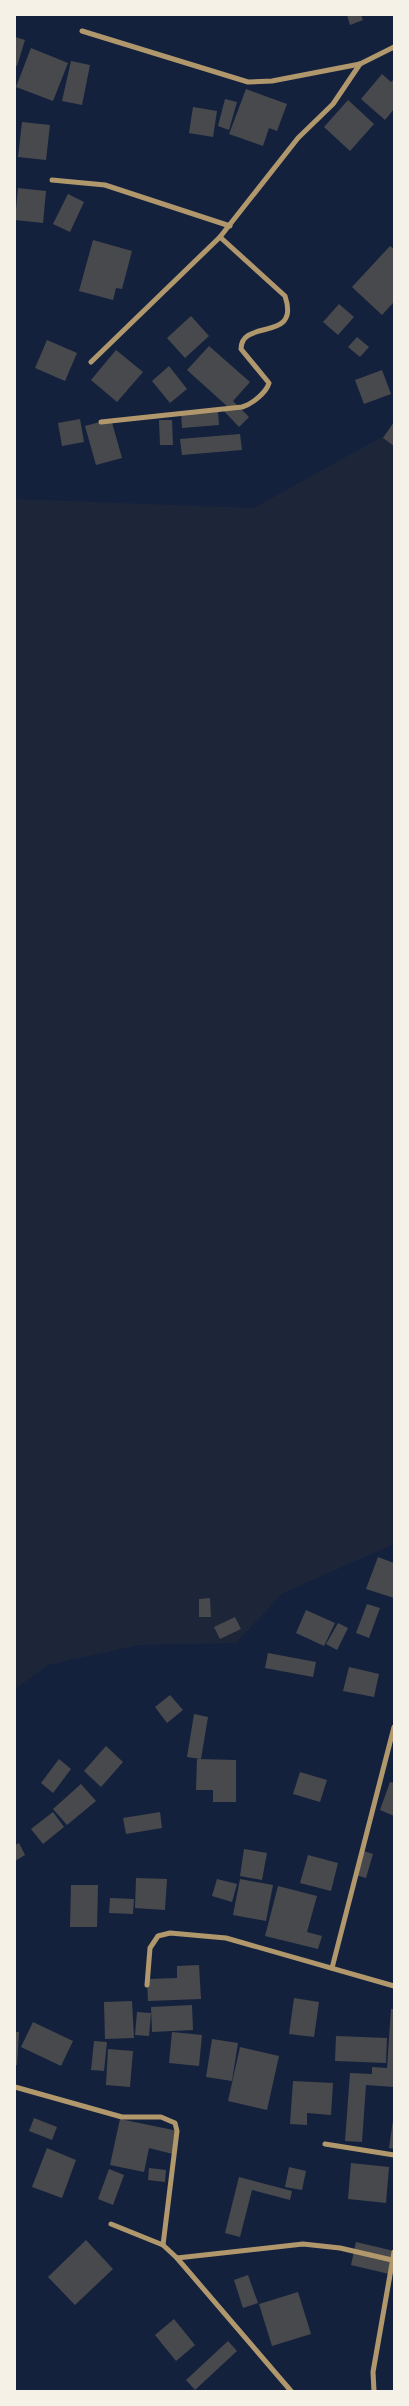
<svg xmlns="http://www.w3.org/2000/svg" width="409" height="2406" font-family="'PT Serif',serif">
  <rect width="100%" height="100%" fill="#14213d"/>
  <!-- green -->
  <polygon fill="#1d2539" points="394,430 394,1544 283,1593 236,1643 139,1645 48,1665 15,1689 15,499 254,508"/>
  <!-- building -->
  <g fill="#48494c">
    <polygon points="347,15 361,15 363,20 350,25"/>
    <polygon points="15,37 25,40 17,66 15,65"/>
    <polygon points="31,48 68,63 53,101 16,87"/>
    <polygon points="71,61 90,65 82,105 62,101"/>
    <polygon points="382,74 391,82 394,79 394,109 385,120 361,99"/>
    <polygon points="246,89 287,104 277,131 269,128 263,146 229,134"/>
    <polygon points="225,99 237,102 229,130 218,126"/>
    <polygon points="348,100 374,124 350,151 324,127"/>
    <polygon points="193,107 217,111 213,137 189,133"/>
    <polygon points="22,122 50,125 46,160 18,157"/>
    <polygon points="18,188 46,191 43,223 15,220"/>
    <polygon points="68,194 84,202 70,232 53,224"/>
    <polygon points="93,240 132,251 122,289 116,288 113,300 79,291"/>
    <polygon points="390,246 394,249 394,302 382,315 352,287"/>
    <polygon points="339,304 354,317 338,335 323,322"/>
    <polygon points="191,316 209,336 185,358 167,338"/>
    <polygon points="357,337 369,347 360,357 348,347"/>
    <polygon points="47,340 77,353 65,381 35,368"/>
    <polygon points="209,346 250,382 233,401 249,417 239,427 224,411 228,407 187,370"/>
    <polygon points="116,350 143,372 117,402 91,380"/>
    <polygon points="169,366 187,389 170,403 152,381"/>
    <polygon points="382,370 391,394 364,404 355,380"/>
    <polygon points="218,411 219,425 182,428 181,414"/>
    <polygon points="80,419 84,442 62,446 58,423"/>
    <polygon points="111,419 122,458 96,465 85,426"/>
    <polygon points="159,420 172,420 173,445 160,445"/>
    <polygon points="394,422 394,446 383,438"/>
    <polygon points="240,434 242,450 182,455 180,439"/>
    <polygon points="378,1557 394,1563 394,1598 366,1589"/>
    <polygon points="210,1598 211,1617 199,1617 199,1599"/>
    <polygon points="367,1604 380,1608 369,1638 356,1633"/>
    <polygon points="306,1610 335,1623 324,1646 296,1633"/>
    <polygon points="235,1617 241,1629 220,1639 214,1627"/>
    <polygon points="338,1623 348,1628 337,1650 326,1644"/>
    <polygon points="268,1653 316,1662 313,1677 265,1668"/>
    <polygon points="349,1667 379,1674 374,1697 343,1691"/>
    <polygon points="170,1695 183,1710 167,1723 155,1707"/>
    <polygon points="194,1714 208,1717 201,1759 187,1757"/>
    <polygon points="106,1746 123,1762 101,1787 84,1771"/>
    <polygon points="59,1759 71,1769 53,1793 41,1783"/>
    <polygon points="197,1759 236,1760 236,1802 213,1802 213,1790 196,1790"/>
    <polygon points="300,1772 327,1780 320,1802 293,1794"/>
    <polygon points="390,1782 394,1783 394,1816 380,1810"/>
    <polygon points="81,1784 96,1801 67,1825 53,1809"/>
    <polygon points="53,1812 64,1827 43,1844 31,1829"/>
    <polygon points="160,1812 162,1828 126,1834 123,1818"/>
    <polygon points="19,1843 25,1855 15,1861 15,1845"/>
    <polygon points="244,1849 267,1853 262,1880 240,1876"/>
    <polygon points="363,1851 373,1854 366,1878 356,1875"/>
    <polygon points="308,1855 338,1863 331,1891 300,1883"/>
    <polygon points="136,1878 167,1879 165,1910 135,1908"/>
    <polygon points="217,1879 237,1884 232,1902 212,1896"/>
    <polygon points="240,1879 273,1885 266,1921 233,1915"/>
    <polygon points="71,1885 98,1885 97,1927 70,1927"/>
    <polygon points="278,1886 317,1896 307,1932 322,1936 318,1949 265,1936"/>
    <polygon points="110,1898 134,1899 133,1914 109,1913"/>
    <polygon points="199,1965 201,1999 148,2001 147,1979 177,1978 177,1966"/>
    <polygon points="294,1998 319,2002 314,2037 289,2034"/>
    <polygon points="132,2001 134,2038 105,2039 104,2002"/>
    <polygon points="192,2005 193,2030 152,2032 151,2007"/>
    <polygon points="391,2009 394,2009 394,2087 366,2085 362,2142 345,2141 350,2073 372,2074 372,2067 387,2068"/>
    <polygon points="137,2012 151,2013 149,2036 135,2035"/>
    <polygon points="33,2022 73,2041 61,2066 21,2047"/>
    <polygon points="15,2032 19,2032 17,2065 15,2065"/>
    <polygon points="172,2032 202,2035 199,2066 169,2063"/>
    <polygon points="336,2036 387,2038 386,2063 335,2061"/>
    <polygon points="212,2039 238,2043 232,2081 206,2077"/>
    <polygon points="94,2041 107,2042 104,2071 91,2070"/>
    <polygon points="240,2047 279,2056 267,2110 228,2101"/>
    <polygon points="108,2049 133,2051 130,2087 106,2085"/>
    <polygon points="293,2081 333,2083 331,2115 307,2113 307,2125 290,2124"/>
    <polygon points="34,2118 57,2127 52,2140 29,2131"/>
    <polygon points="120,2119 178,2131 173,2154 149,2148 144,2172 110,2165"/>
    <polygon points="393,2120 394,2121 394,2149 389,2148"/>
    <polygon points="47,2148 76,2160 62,2198 32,2187"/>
    <polygon points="351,2163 389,2167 386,2203 348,2199"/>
    <polygon points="289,2167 306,2171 302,2190 285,2187"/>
    <polygon points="149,2168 166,2170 165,2182 148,2180"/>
    <polygon points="109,2169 124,2175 113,2205 98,2199"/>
    <polygon points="239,2177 292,2191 290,2200 252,2190 240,2237 225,2233"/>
    <polygon points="86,2240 113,2269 75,2305 48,2277"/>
    <polygon points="356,2242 394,2251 389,2274 351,2265"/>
    <polygon points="248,2275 258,2303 243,2308 234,2280"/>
    <polygon points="298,2292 311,2334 272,2346 259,2304"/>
    <polygon points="174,2319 195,2345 176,2361 155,2335"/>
    <polygon points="228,2341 237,2351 195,2390 186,2380"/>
  </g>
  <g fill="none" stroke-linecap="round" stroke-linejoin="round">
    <!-- minor -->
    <g stroke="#b1986c" stroke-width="5">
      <polyline points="82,31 248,82 272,81 360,64 394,47"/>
      <polyline points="52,180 105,185 230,226"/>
      <polyline points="91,362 220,237 298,138 333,104 360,64"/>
      <path d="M101,422L242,407C252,404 266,393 269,383L241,349C241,318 301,343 285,296L220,237"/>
      <polyline points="332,1968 394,1727"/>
      <polyline points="147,1985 150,1948 158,1936 170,1933 226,1938 394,1986"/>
      <polyline points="15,2087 122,2117 161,2117 175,2123 177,2131 163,2245 177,2258 291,2391"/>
      <polyline points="325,2144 394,2155"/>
      <polyline points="111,2224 163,2245"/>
      <polyline points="177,2258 303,2244 340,2248 392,2260"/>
      <polyline points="374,2391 373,2372 394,2252"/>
    </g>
  </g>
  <!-- border -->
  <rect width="409" height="2406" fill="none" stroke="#f6f1e7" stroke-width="32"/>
</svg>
